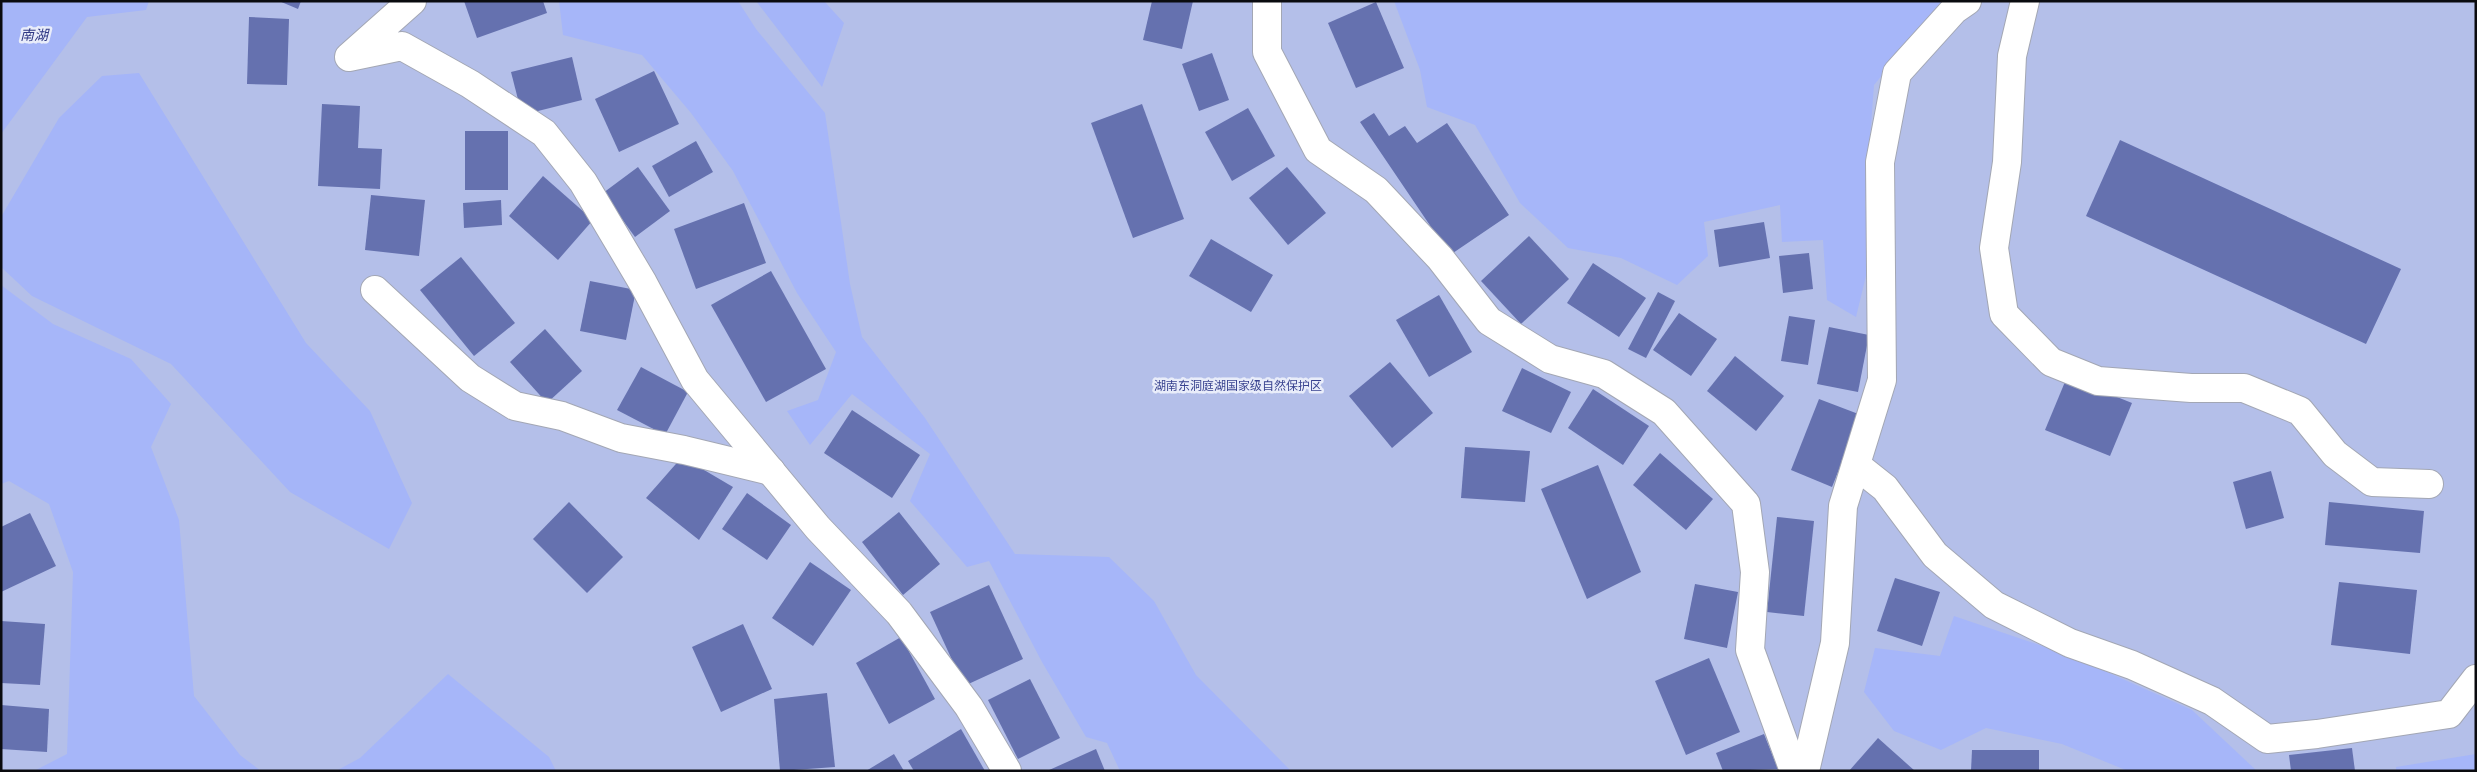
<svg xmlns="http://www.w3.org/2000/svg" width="2477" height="772" font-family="Rubik,'Noto Sans SC',sans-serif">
  <rect width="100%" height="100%" fill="#e9edfa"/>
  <!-- green -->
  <rect fill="#b4bfe9" x="1" y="1" width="2475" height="770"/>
  <!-- forest -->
  <g fill="#a6b6f9">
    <polygon points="559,1 738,1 756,29 825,113 850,284 862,337 925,418 1015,554 1109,557 1154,601 1196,675 1291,771 1120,771 1107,743 1086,737 1042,662 989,561 967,567 910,501 930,454 852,394 810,445 787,411 818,400 836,352 797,293 733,171 691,113 642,55 563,35"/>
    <polygon points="1394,1 1947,1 1929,18 1874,85 1865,205 1873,247 1856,317 1827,300 1823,240 1782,242 1780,205 1704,222 1708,256 1677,285 1621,258 1568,248 1520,203 1475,125 1427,107 1420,70"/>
    <polygon points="1,285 53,324 131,359 171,404 151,447 179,520 194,696 240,755 261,771 34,771 67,754 73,572 49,504 9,481 1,484"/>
    <polygon points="1954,616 2069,655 2192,710 2257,771 2128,771 2062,744 1986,728 1941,750 1894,731 1864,692 1875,648 1940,656"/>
    <polygon points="448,674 549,757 556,771 336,771 360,758"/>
    <polygon points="2476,754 2476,771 2396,771 2396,767"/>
  </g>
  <!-- water -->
  <g fill="#a5b5f8">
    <polygon points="1,1 149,1 146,10 87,17 1,134"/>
    <polygon points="756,1 824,1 844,23 822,87"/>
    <polygon points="139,73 306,343 370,411 412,503 389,549 290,492 171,364 32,296 1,267 1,217 59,118 102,76"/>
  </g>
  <!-- building -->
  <g fill="#6571af">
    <polygon points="279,1 301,1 298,9"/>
    <polygon points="464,1 543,1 547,13 477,38"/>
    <polygon points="1152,1 1193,1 1182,49 1143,40"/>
    <polygon points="1376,2 1404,68 1356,88 1328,23"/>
    <polygon points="249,17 289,19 287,85 247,84"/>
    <polygon points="1212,53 1229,100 1199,111 1182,64"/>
    <polygon points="572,57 582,100 522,115 511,72"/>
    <polygon points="654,71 679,124 619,152 595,99"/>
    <polygon points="322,104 360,106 358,148 382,149 380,189 318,186"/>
    <polygon points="1142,104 1184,219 1133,238 1091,123"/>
    <polygon points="1248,108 1275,156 1232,181 1205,132"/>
    <polygon points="1374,113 1389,136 1405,126 1417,143 1447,123 1509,215 1450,255 1360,122"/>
    <rect x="465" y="131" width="43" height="59"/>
    <polygon points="2120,140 2401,269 2366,344 2086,216"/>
    <polygon points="696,141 713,172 669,197 652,166"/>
    <polygon points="638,167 670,211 635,237 603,193"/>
    <polygon points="1287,167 1326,213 1288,245 1249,198"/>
    <polygon points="543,176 593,220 558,260 509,216"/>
    <polygon points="371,195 425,200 419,256 365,250"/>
    <polygon points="501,200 502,225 464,228 463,203"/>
    <polygon points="744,203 766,263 696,289 674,229"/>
    <polygon points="1764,222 1770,258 1719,267 1714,230"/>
    <polygon points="1529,236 1569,279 1521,324 1481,281"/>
    <polygon points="1211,239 1273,275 1251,312 1189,276"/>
    <polygon points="1809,253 1813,289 1783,293 1779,256"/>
    <polygon points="461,257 515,323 474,356 420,290"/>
    <polygon points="1593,263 1646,298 1619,337 1567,303"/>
    <polygon points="771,271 826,369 766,402 711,305"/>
    <polygon points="590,281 636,290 626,340 580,331"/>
    <polygon points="1658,292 1675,301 1646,358 1628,349"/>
    <polygon points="1439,295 1472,352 1429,377 1396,320"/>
    <polygon points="1679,313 1717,339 1691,376 1653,350"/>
    <polygon points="1789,316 1815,320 1808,365 1781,361"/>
    <polygon points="1829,327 1869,335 1858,392 1817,384"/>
    <polygon points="545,329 582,371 547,403 510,362"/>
    <polygon points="1735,356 1784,396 1756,431 1707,391"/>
    <polygon points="1390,362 1433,413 1392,448 1349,396"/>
    <polygon points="641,367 688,392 665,435 617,410"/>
    <polygon points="1522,368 1571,392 1551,433 1502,411"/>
    <polygon points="2067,377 2132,403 2110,456 2045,430"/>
    <polygon points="1593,389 1649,426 1623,465 1568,428"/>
    <polygon points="1819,399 1861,415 1832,487 1791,470"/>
    <polygon points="852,410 920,455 892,498 824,453"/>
    <polygon points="1465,447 1530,451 1525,502 1461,498"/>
    <polygon points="1660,453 1713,499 1686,530 1633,485"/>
    <polygon points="682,457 733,487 699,540 646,498"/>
    <polygon points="1598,465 1641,572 1587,599 1541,489"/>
    <polygon points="2271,471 2284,518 2246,529 2233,482"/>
    <polygon points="747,493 791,525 767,560 722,529"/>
    <polygon points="569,502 623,557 587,593 533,539"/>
    <polygon points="2329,502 2424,511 2420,553 2325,545"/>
    <polygon points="899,512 940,564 903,595 862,542"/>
    <polygon points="30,513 56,566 1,592 1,527"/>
    <polygon points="1777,517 1814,521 1804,616 1767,612"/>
    <polygon points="810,562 851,590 813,646 772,618"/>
    <polygon points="1895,578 1940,592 1922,646 1877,631"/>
    <polygon points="2339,582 2417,590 2410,654 2331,645"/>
    <polygon points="1695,584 1738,592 1727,648 1684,639"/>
    <polygon points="989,585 1023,659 964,686 930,612"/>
    <polygon points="1,621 45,624 40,685 1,683"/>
    <polygon points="743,624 772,689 721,712 692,647"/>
    <polygon points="901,637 935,699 889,724 856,663"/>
    <polygon points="1709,658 1740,732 1686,755 1655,681"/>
    <polygon points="1030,679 1060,738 1018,759 988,700"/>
    <polygon points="827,693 835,767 780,771 774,699"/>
    <polygon points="1,705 49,709 47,752 1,749"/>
    <polygon points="961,729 985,771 914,771 908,761"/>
    <polygon points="1764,734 1778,769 1723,771 1716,753"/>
    <polygon points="1878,738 1915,771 1849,771"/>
    <polygon points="2352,748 2355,771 2291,771 2289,755"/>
    <polygon points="1096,749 1105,771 1047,771"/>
    <polygon points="1972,750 2039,750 2039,771 1971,771"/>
    <polygon points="894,754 904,771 866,771"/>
  </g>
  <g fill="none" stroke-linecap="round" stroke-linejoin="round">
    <defs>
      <g id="minor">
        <polyline points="412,1 349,57 402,46 470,84 544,133 583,182 643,283 695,380 818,528 899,613 969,707 1007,771"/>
        <polyline points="1267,1 1267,52 1318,150 1376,190 1440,258 1489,321 1550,359 1604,374 1664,412 1746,504 1755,572 1750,650 1794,771"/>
        <polyline points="2025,1 2012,56 2007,162 1994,248 2004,314 2051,362 2098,381 2191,388 2244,388 2300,411 2335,454 2372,482 2429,484"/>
        <polyline points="375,290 470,378 515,406 562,416 621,438 684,450 771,471"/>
        <polyline points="1856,465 1885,488 1935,555 1994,605 2070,643 2132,665 2212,701 2267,739 2317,734 2449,714 2476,679"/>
        <polyline points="1805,771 1835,643 1843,506 1882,380 1880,162 1897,73 1954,10 1967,1"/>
      </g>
    </defs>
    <!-- minor casing -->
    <use href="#minor" stroke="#a3a7b4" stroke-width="30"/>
    <!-- minor -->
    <use href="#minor" stroke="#fff" stroke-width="28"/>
  </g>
  <g text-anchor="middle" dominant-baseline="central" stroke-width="5" stroke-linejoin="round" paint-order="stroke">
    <!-- park labels -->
    <g font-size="12" fill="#394390" stroke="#e9edfa">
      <text x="1238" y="386">湖南东洞庭湖国家级自然保护区</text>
    </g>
    <!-- water labels -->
    <g font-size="14" font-style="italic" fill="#2f3884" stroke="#e9edfa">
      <text x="34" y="35">南湖</text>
    </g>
  </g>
  <!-- border -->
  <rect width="2477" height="772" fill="none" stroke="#0a0b0f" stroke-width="5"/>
</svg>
